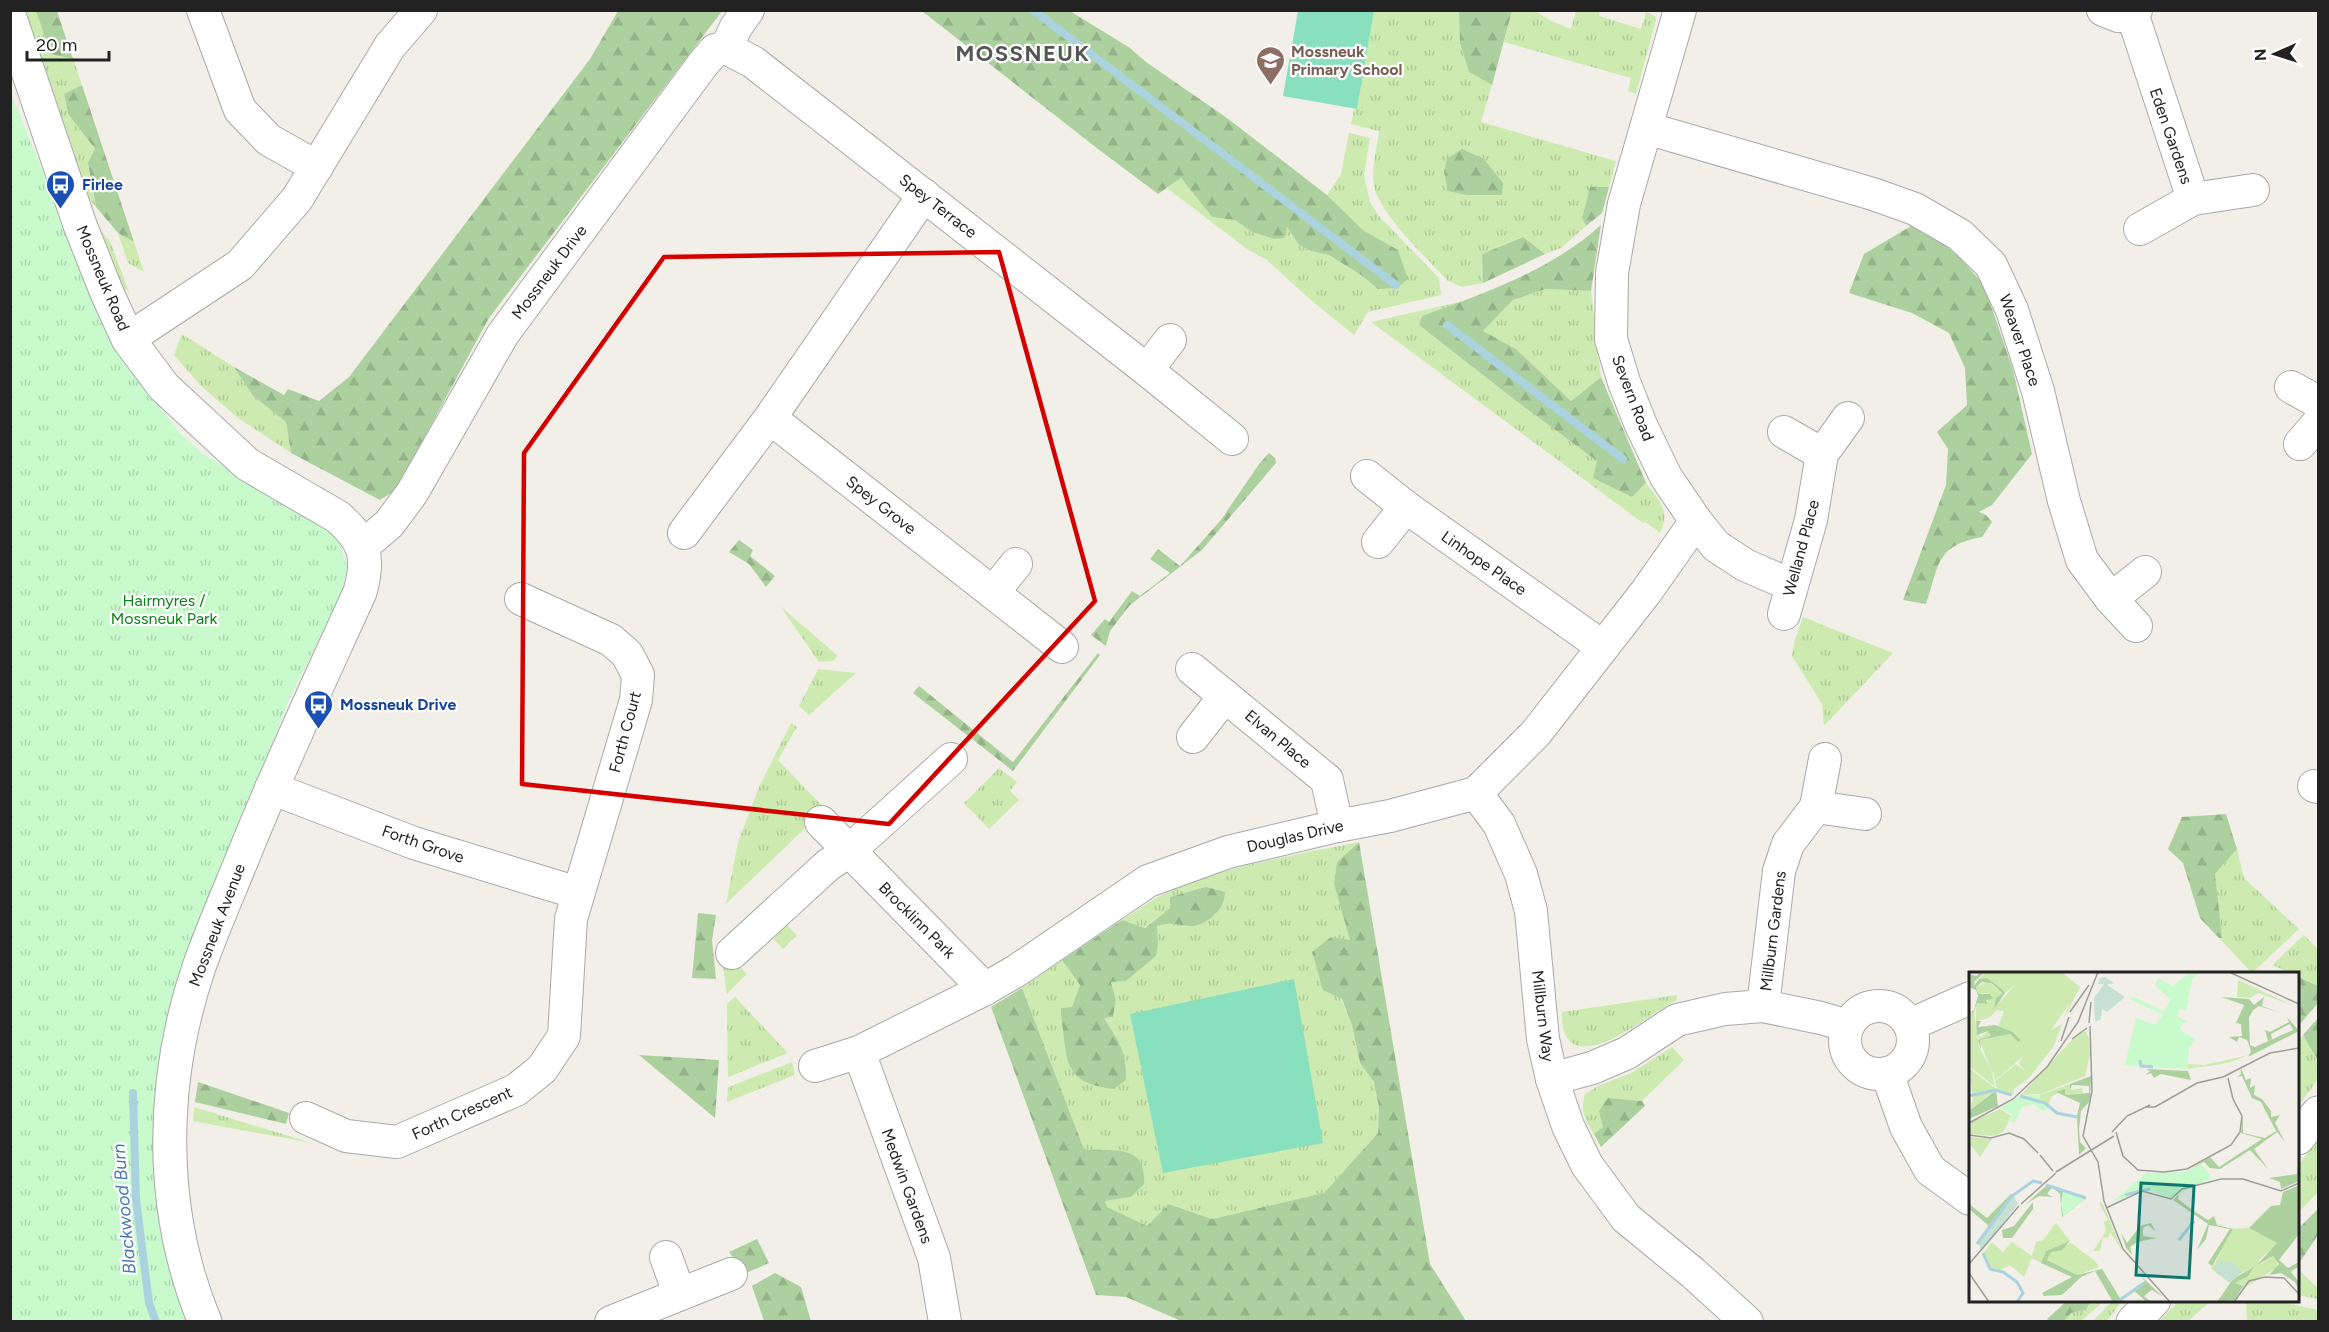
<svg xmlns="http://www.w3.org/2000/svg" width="2329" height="1332" font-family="Figtree,sans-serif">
  <defs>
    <pattern id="grass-tufts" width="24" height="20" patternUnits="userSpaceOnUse" patternTransform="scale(1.5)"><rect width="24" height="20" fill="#cdebb0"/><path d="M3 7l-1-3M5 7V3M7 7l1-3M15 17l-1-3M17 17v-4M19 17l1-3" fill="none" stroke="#b0c997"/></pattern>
    <pattern id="forest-firs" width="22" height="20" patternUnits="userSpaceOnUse" patternTransform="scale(1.5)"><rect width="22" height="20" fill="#add19e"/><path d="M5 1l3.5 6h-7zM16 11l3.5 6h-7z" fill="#95b388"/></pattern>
    <pattern id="park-tufts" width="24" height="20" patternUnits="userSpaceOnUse" patternTransform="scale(1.5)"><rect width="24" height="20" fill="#c8facc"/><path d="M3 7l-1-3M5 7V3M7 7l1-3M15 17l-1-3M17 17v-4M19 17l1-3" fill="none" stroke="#acd6af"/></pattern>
  </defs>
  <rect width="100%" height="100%" fill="#f2efe9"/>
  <!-- grass -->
  <g fill="url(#grass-tufts)">
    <polygon points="22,11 36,11 52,54 73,59 82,85 64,95 68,114 95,150 88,164 96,207 84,193"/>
    <path d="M1374,11H1459L1469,72L1492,85L1481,122L1616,161L1609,187H1590L1582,218L1586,226L1561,248L1545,254L1522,237L1482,254L1483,283L1462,287L1448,281C1427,258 1380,215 1374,186C1371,168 1377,148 1379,131L1351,124L1354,109H1357Z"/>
    <polygon points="1512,11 1535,11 1551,21 1571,29 1576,11 1600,11 1599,16 1641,29 1646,12 1655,16 1656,20 1636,94 1628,91 1631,78 1504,42"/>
    <polygon points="1349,133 1370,138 1364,175 1370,202 1378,215 1439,278 1441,295 1368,312 1354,335 1306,296 1267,260 1247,249 1167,188 1181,178 1212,217 1235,220 1252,232 1286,226 1299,245 1311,251 1329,255 1361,275 1378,289 1398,250 1363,230 1327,195 1341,174"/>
    <polygon points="98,228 110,241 129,292 116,281"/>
    <polygon points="118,233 134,242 144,272 128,263"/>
    <polygon points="1546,289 1591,291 1601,377 1571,401 1516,349 1483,331 1513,300"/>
    <path d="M1472,299L1422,316L1419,325L1511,397L1597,461L1632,497L1646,483C1659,500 1671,511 1660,533L1645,522L1643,523L1371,322Z"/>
    <polygon points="182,334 234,367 253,396 286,422 291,453 238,418 201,386 174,355"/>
    <polygon points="780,606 838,656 833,661 819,662"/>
    <polygon points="1803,617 1893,653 1824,726 1822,704 1792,656 1794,643"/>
    <polygon points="818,669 856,673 809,715 799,706"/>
    <polygon points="791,723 797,727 778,760 825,809 726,904 738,842 759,787"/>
    <polygon points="999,768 1017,782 1010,791 1019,800 989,829 964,803"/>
    <path d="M1359,842L1337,862L1343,913L1350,940L1341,999L1352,1025L1360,1063L1374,1082L1379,1107L1378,1133L1324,1193L1212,1219L1170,1204L1147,1226L1106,1207L1104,1201L1131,1197L1144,1184L1127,1152L1084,1149L1022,988L1062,960L1080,985L1072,1007L1061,1008L1067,1053L1116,1036L1104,1018L1113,1017L1116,1000L1111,982L1126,981L1137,971L1158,944L1157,926L1169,922L1187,926L1181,895L1170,897V908L1144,928L1122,920C1135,912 1148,902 1162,895C1222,865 1293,856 1359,842Z"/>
    <polygon points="2237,849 2244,878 2299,929 2252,973 2219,938 2221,938 2215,874"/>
    <polygon points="778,916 797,935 783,949 765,930"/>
    <polygon points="2304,935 2318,949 2318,986 2298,977 2298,974 2290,973 2272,965"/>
    <polygon points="720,946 747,974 727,994"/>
    <path d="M1677,995V1000C1655,1010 1578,1076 1564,1031C1562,1026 1562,1018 1562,1012Z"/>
    <polygon points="735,997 788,1053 728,1077 727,1004"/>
    <path d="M2303,1035C2325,1074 2325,1072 2298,1106V1044Z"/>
    <path d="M1672,1047L1684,1060L1642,1101L1608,1098L1603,1127L1594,1134C1585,1120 1580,1111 1585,1094L1598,1086L1631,1073Z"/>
    <polygon points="792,1062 795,1075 727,1102 728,1087"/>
    <polygon points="194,1107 312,1143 193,1121"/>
    <polygon points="2318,1140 2318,1192 2298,1213 2298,1165"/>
    <polygon points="2298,1269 2318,1288 2318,1299 2298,1295"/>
    <polygon points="2113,1300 2122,1301 2107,1321 2093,1321"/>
    <polygon points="2091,1301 2104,1301 2081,1321 2064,1322 2070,1313 2086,1310"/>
    <polygon points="2179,1301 2179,1300 2211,1301 2188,1321 2159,1321"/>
    <polygon points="2246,1301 2277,1301 2318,1310 2318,1321 2247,1321"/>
  </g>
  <!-- forest -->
  <g fill="url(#forest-firs)">
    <polygon points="36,11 57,11 73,59 51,54"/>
    <polygon points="618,11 722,11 489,318 396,490 380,500 291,453 286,422 253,396 234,367 284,395 288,389 319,401 349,377 590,59"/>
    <polygon points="922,11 1070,11 1130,48 1146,62 1227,118 1327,195 1363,230 1398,250 1408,279 1397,288 1378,289 1361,275 1329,255 1311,251 1299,245 1287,227 1284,238 1274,239 1252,232 1235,220 1212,217 1181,178 1158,194 1098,149"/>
    <polygon points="1459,11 1512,11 1492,85 1469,72 1460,43"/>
    <polygon points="82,85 134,242 118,233 96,207 88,163 95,149 68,114 64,94"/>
    <polygon points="1462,149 1484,159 1503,183 1502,195 1467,195 1448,191 1444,172 1447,159"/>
    <polygon points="1590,187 1609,187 1602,213 1586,226 1582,218"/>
    <path d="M1601,225L1591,291L1546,289L1513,300L1483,331L1516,349L1571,401L1601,377L1646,483L1632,497L1593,478L1597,461L1511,397L1419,325L1422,316C1484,294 1551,270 1601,225Z"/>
    <path d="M1911,226L1934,236L1961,259L1984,285L2013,370L2032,454L1992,505L1979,512L1986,515L1992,522L1982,537C1935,546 1940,564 1926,604L1903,600L1946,485L1948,449L1937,432L1967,405L1965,368L1949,333L1912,313L1849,293L1864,254Z"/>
    <polygon points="1523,237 1545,254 1483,283 1482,254"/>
    <polygon points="1269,453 1275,458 1276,463 1202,550 1130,605 1110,631 1106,646 1091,635 1105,619 1109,622 1132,591 1140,596 1170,573 1150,559 1158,549 1180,566 1221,520 1259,464"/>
    <polygon points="739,540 753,550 750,556 775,576 766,587 749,564 729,552"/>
    <polygon points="1098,653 1100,655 1013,771 913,693 919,686 1013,762"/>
    <polygon points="2226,814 2237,849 2215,874 2222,938 2219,938 2200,918 2183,863 2168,849 2182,817"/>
    <path d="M1359,842L1430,1264L1466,1321H1181L1126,1297L1096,1295L991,1007L1022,988L1084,1149C1114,1152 1147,1143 1144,1184L1131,1197L1105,1201L1107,1207L1147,1226L1169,1204L1212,1219L1324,1193L1378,1133L1379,1107L1374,1082L1360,1063L1352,1025L1342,999L1323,990L1312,952L1331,937L1350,940L1334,884L1337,862Z"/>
    <path d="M1206,887L1225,892C1224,904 1221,909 1212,917C1188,936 1182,918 1157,926L1158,944L1156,956L1126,981L1111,982L1116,1000L1113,1017L1104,1018C1119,1041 1127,1053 1126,1080L1114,1089C1061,1083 1068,1059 1061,1015V1008L1072,1007L1080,985L1062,960L1122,920L1145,928L1170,908V897Z"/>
    <polygon points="698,913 716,915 712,940 716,979 692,978"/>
    <polygon points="2298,977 2318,986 2318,1003 2301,1023 2298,1020"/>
    <polygon points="2318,1018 2318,1061 2303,1035"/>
    <polygon points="639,1055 719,1060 715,1118"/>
    <polygon points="198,1082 289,1113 286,1124 195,1102"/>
    <polygon points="1608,1098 1642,1101 1645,1106 1601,1147 1594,1134 1603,1127 1599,1111"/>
    <polygon points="2318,1209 2318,1235 2298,1265 2298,1229"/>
    <polygon points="757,1239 769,1263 746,1273 729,1252"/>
    <polygon points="775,1273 801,1287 811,1321 764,1321 752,1286"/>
    <polygon points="2068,1300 2091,1301 2086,1310 2071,1313 2064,1321 2049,1321 2047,1319"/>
  </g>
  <!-- park -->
  <polygon fill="url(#park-tufts)" points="10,92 100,310 127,367 181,434 203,454 324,525 340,543 347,568 342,593 289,700 194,943 164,1045 194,1321 11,1321"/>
  <!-- pitch -->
  <g fill="#88e0be">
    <polygon points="1298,11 1374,11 1357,109 1283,96"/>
    <polygon points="1294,979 1323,1143 1163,1173 1130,1014"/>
  </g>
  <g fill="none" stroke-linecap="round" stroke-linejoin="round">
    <!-- stream -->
    <g stroke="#aad3df" stroke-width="8">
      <polyline points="1033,10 1396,285"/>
      <polyline points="1447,325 1623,459"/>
      <polyline points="133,1093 136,1199 149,1303 156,1322"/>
    </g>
    <defs>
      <g id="minor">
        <polyline points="203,10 240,110 269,140 317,167"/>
        <polyline points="1680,10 1624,204 1612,273 1611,339 1624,382 1641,425 1666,477 1696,521 1716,546 1745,565 1791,585"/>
        <polyline points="2103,10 2118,16 2136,10"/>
        <polyline points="2132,13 2193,199 2253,190"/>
        <polyline points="726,48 753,62 1147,370 1232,439"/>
        <polyline points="1646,128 1873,194 1915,209 1960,235 1991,265 2012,310 2038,391 2064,501 2082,560 2111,599 2136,626"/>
        <polyline points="2140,229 2193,199"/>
        <polyline points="128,339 240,265 297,199 390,46 421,10"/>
        <polyline points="1147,370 1170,340"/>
        <polyline points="2291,387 2318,402"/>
        <polyline points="770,418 1062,647"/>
        <polyline points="1784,432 1822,454"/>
        <polyline points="2300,444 2318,423"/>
        <polyline points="1367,476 1406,507 1603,647"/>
        <polyline points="684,533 770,418 924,195"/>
        <polyline points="1378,542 1406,507"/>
        <polyline points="363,546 389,524 412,493 503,334 703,64 715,50 726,48 736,27 748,10"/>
        <polyline points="993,593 1016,564"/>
        <polyline points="2111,599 2145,572"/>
        <polyline points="1784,614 1811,520 1822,454 1848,418"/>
        <polyline points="1192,669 1327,780 1337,826"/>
        <polyline points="1193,737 1225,696"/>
        <polyline points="2314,786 2318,787"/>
        <polyline points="271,788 414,843 578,893"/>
        <polyline points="1476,793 1499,824 1521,874 1531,911 1543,1039 1552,1079 1568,1126 1587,1165 1626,1218 1693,1273 1747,1322"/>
        <polyline points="1816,807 1865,814"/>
        <polyline points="821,822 985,989"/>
        <polyline points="732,953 828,865 849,851 951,759"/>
        <polyline points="1763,1006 1779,871 1788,844 1816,807 1825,759"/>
        <circle cx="1879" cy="1040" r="34"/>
        <polyline points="1910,1025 1970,998"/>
        <polyline points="859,1052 934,1258 945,1322"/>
        <polyline points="815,1066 859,1052 985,989 1016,971 1148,881 1228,852 1337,826 1390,816 1476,793 1536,733 1646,592 1696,521"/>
        <polyline points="1887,1073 1906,1127 1930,1170 1970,1199"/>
        <polyline points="1552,1079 1592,1068 1627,1053 1677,1020 1725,1009 1763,1006 1821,1018 1848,1026"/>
        <polyline points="306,1118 346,1136 397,1142 516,1090 542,1069 564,1036 571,919 636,700 638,675 627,654 611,640 521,599"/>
        <polyline points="666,1257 679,1293"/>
        <polyline points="611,1322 731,1274"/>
      </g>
      <g id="tertiary">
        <path d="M10,18L80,225L107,293L128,339L164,387L247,464L338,517C365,541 370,557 360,592C320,680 279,767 243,857C228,894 212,930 199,967C160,1082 158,1209 205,1322"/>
        <polyline points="2298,1138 2318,1113"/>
        <polyline points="2133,1322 2154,1300"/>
      </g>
    </defs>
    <!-- minor casing -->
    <use href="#minor" stroke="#a9a9a9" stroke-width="34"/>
    <!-- tertiary casing -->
    <use href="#tertiary" stroke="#a9a9a9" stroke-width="35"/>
    <!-- minor -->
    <use href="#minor" stroke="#fff" stroke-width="32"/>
    <!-- tertiary -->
    <use href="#tertiary" stroke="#fff" stroke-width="33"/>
  </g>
  <!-- marked area -->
  <path fill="none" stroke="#d40000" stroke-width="4.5" stroke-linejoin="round" d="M999,252L1095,601L889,824L522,784L524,453L664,257Z"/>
  <!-- icons -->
  <defs>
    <symbol id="school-pin" viewBox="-11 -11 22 30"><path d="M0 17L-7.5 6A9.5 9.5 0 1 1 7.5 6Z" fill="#8d6e63" stroke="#fff"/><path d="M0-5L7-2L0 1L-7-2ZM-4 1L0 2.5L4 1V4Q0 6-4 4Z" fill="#fff"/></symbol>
    <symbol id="bus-pin" viewBox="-11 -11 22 30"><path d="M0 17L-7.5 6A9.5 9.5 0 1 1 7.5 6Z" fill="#1a4fb4" stroke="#fff"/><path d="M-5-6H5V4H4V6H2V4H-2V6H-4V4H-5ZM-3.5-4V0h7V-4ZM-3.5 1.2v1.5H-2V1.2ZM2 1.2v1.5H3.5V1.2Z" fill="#fff"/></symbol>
  </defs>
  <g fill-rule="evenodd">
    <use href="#school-pin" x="1254" y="44" width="33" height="45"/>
    <use href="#bus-pin" x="44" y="168" width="33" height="45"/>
    <use href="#bus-pin" x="302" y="688" width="33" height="45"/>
  </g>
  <g text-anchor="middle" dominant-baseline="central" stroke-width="4.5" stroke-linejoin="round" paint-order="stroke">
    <!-- education labels -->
    <g font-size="16" font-weight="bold" fill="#785e54" stroke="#fff" text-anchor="start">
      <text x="1291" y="51">Mossneuk<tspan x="1291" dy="18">Primary School</tspan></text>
    </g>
    <!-- street labels -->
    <g font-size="16" fill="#222" stroke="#fff">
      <text transform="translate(2171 136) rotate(71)">Eden Gardens</text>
      <text transform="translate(938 206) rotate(38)">Spey Terrace</text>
      <text transform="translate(549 272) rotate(-53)">Mossneuk Drive</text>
      <text transform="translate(103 278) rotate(67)">Mossneuk Road</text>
      <text transform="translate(2020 340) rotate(71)">Weaver Place</text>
      <text transform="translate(1633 398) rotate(69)">Severn Road</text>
      <text transform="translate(881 505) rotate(38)">Spey Grove</text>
      <text transform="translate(1801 548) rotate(-75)">Welland Place</text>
      <text transform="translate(1484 563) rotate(35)">Linhope Place</text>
      <text transform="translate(625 732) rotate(-75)">Forth Court</text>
      <text transform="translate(1278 739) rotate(40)">Elvan Place</text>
      <text transform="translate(1295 836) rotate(-13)">Douglas Drive</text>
      <text transform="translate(423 844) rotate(19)">Forth Grove</text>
      <text transform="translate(917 920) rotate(45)">Brocklinn Park</text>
      <text transform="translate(217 925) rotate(-69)">Mossneuk Avenue</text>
      <text transform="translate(1773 931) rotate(-83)">Millburn Gardens</text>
      <text transform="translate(1543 1016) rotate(83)">Millburn Way</text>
      <text transform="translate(462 1113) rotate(-24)">Forth Crescent</text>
      <text transform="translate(907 1186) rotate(70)">Medwin Gardens</text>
    </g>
    <!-- transit labels -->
    <g font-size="16" font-weight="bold" fill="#164399" stroke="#fff" text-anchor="start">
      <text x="82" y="184">Firlee</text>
      <text x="340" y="704">Mossneuk Drive</text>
    </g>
    <!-- park labels -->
    <g font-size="16" fill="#0c8416" stroke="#fff">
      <text x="164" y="600">Hairmyres /<tspan x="164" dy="18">Mossneuk Park</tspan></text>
    </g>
    <!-- water labels -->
    <g font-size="18" font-style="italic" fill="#4a7aab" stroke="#fff">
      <text transform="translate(124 1209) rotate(-95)">Blackwood Burn</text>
    </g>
    <!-- district labels -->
    <g font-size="22" font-weight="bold" letter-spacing="1.5" fill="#555" stroke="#fff">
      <text x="1023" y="53">MOSSNEUK</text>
    </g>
  </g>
  <!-- overview -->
  <g transform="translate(1969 972)">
    <rect width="330" height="330" fill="#f2efe9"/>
    <path d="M17,0H92L111,15L97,43L95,45L101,31L82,58L93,52L85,74L61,105L45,117V122L28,117L26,109L47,92L57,100L49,91L56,83L26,108L22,95L26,115L0,94V41L5,40L10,75L21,95L8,62L12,65L19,59L22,64L13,68L41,62L49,70L52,68L46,61L29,55L35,39L28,38L20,46L7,49V31L19,32V21L9,22L7,15L19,9L28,17H32L35,22L28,28L25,36L47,12L36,21L33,17L18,6L10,7ZM269,8L280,13L323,33L289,21L281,26L268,25ZM110,60H117L120,66L121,83L116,104L72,122L52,123ZM280,83L259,91L219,97L218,92L235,93ZM0,96L27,117L0,139L4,127ZM101,112L102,118L113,116L114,121L96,123V117L82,125L80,132L70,128L71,123ZM31,137L42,144L35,159L26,164L0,162V151ZM2,165L23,167L11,185L0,171ZM133,230L153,278L141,260L139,266L134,265L131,279H124L121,284L137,259L135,250L139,248L130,231ZM87,251L101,269L77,279L72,291L63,286L55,305L41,293L30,299L22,298L15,280L23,270L34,280L43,270L63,284L67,270L74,268ZM280,256L309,271L289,289L292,292L304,284L309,288L308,297L326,296L322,302L306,301V297L272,318L273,313L266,311L284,295L265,306L262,312L242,297L264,257ZM102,271L126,289L130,295L108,303L78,288L82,280Z" fill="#cdebb0"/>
    <path d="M12,0L15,1L6,9L5,14L10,7L18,6L33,17L36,21L25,37L27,26L34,21L22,11L13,10L7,15L9,22H21L24,27L17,28L19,32L8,31L5,40L0,41L5,38L9,24L7,18L0,15V2L7,4ZM295,25L293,34L312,41L290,34L284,38L280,46L281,73L286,75L324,58L321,52L302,62L303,67L299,69L296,58L301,60L320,50L318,45L330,59L279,85L282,79L278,68L270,65L268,70L260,65L273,64L272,52L267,51L275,33L252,25L280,27L285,33ZM7,49H12L9,55L26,53L44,60L52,68L49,70L41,62L11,68L12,78L9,68L22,64L19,59L8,63ZM271,94L277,108L282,106L281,116L286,113L285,123L293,127L302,139V145L311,143L306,151L316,170L308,160L285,177L300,198L281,178L251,197L241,196L235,190L216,201L241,185L250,195L293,167L272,161L274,142V161L296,166L307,159L292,130L283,126L273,104L268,105L272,102ZM177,97L219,99L222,108L192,102L185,106L182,101L176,103L181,99ZM122,104L121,129L112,139L110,157L111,170L117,176L110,183L108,146L104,145L108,144L111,131L87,120L96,117V123L120,121V114L103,113L101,118V112ZM27,118L29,134L0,147V139ZM329,194L330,209L312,217L311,210L300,206L328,202ZM330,213V262L310,288L319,296L330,290V295L321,299L330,310V319L326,310L312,301L300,303L310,292L304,284L288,293L308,271L280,256L302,234L311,233L314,220ZM77,214L84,215L107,224L117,226L93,245L91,222L83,215L78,222L84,225L70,224L57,232ZM42,222L44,223L20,254L0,237V232L18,246ZM210,222L209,227L222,237L239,248L245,244L248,253L264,257L243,294L239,291L261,257L240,253L237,267L228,278L239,252L204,228ZM64,230V237L43,266H34L33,258L45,254ZM182,251L187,260L179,253L174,256V264L188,266L168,270L161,275L163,283L157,276L152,261L158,271L171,254ZM101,269L93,278L82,280L78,288L108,303L133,297L151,326L176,309L170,302L194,325L183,318L175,324L182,330H178L165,319L151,329L144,330L126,299L112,305L93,323L75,324L73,321L103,305L72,291L77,279ZM285,295L279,304L266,311L274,314L266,328L248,330L264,307Z" fill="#add19e"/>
    <path d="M136,5L145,11L138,13L156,25L138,40L133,37L132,47L126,50L125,26L135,12H129L131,6ZM44,223L49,232L13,279L8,270ZM250,289L261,290L273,299L261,311L244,297Z" fill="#c6e0d4"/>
    <path d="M221,0H231L223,8L217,39L211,36L208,44L217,49L211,55L213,59L227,67L220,76L218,97L156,93L167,46L186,53L194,43L160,27L165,25L195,39L202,27L186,14L189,6L204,14ZM71,123V128L83,135L73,139L66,132L53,135L46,151L42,149L43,142L32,136L50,124ZM232,192L243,206L202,226L177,217L143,230L177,201L217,200ZM94,219L117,226L94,244L92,231Z" fill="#c8facc"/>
    <path fill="none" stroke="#aad3df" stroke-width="3" d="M171,88L172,94L184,95M0,124L26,118L43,123M51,124L76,131L88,141L108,145M77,213L117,226M156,223L181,217M210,268L225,249M8,272L43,224L64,209L73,211M14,281L21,297L34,300L48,310L54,321L48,330M148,330L175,311"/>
    <path fill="none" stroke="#9f9d99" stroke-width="1.5" d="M260,0L330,32M101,40L120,13M120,51L122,30M121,54L123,119L114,164L129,190L135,229L154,277L201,330M103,67L118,56M92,69L100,45M254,105L301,81L330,76M178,135H186L228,111L254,105M0,151L44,127L78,95L109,50L129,0M143,160L158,144L181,133M147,160L154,184L169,198L195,200L218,197L262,173L271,160L273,144L264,127L259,106M0,163L22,166L40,161L55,167L69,181M71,183L84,199M87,200L145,164M52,232L87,201M137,236L173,219L202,227L213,217L252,207H274L312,219L330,211M0,292L50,234M0,301L20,330M265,330L280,309L296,305L315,306L330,322"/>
    <path fill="#0f766e" fill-opacity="0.15" stroke="#0f766e" stroke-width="3" d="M172,211L225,214L220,306L167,303Z"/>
    <rect width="330" height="330" fill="none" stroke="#222" stroke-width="3"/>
  </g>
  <!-- border -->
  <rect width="2329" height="1332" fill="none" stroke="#222222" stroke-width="24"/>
  <!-- north arrow -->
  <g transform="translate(2275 54) rotate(267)" stroke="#ffffff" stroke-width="4.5" paint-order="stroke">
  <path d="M0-4.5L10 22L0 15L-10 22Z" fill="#222222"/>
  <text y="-9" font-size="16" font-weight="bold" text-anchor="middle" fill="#222222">N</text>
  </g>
  <!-- scale -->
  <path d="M27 51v9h82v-9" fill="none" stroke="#222222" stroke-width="3"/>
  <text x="36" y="51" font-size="18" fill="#222222" stroke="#ffffff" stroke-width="4.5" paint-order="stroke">20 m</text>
</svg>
